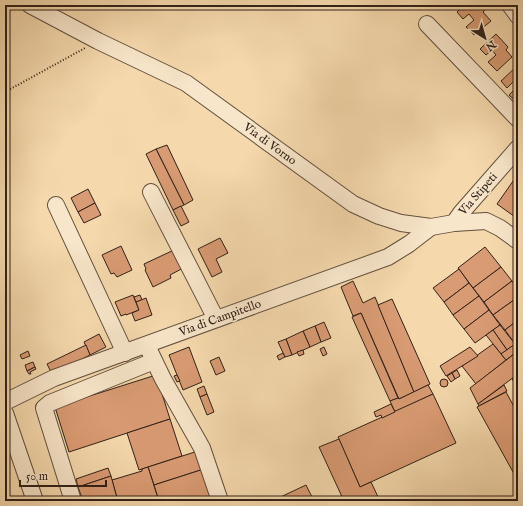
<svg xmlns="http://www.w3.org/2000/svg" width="523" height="506" font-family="'IM FELL English',serif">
  <rect width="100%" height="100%" fill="#f5d9ad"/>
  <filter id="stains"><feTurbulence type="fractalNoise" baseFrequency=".005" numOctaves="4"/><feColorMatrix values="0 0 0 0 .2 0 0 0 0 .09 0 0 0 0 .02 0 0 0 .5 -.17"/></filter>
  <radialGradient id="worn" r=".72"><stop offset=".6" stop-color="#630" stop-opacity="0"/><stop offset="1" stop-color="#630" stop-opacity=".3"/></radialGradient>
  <!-- building -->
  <g fill="#d99b73" stroke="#312119">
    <polygon points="465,5 480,5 485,10 483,12 491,21 474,35 466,27 474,20 469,14 463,19 457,12"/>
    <polygon points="496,34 508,47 506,50 512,57 497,71 488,62 496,55 492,50 486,55 480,49"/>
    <polygon points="517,66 518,67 518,103 509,95 517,87 513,82 507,88 501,81"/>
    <polygon points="167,145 193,200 184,205 156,149"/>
    <polygon points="156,149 184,205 173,210 146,154"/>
    <polygon points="518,174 518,219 497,204"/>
    <polygon points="88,189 95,203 78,212 71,198"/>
    <polygon points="95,203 101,215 84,223 78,212"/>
    <polygon points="181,206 189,222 181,226 173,210"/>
    <polygon points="220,238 228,253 216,259 222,272 212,277 198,249"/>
    <polygon points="121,246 132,270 117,277 114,273 111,274 102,255"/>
    <polygon points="485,247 501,267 473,288 458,268"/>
    <polygon points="176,249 185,267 170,275 171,278 153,287 145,270 146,269 144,264"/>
    <polygon points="501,267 512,281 484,302 473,288"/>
    <polygon points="459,269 469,283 444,302 433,288"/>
    <polygon points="353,281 363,303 375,297 414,392 399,399 361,313 353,316 341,287"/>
    <polygon points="512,281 518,289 518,297 493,315 484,302"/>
    <polygon points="469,283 479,296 453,315 444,302"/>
    <polygon points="133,295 139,310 126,315 126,314 121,316 115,302"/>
    <polygon points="140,295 142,300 136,302 134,297"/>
    <polygon points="479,296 489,310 464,329 453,315"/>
    <polygon points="518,297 518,320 505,330 493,315"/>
    <polygon points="146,298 152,315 135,321 132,313 139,310 136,302"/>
    <polygon points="392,299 430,384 414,392 378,305"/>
    <polygon points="489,310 500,325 475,343 464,329"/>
    <polygon points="361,313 398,398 390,401 352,317"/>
    <polygon points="518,320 518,348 505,330"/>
    <polygon points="324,322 331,338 321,342 315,326"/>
    <polygon points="500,325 515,344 507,350 493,330"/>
    <polygon points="315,326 321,342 310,347 303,331"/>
    <polygon points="493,330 507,350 501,354 486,335"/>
    <polygon points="303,331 310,347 292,355 286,339"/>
    <polygon points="99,334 106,347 90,355 84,342"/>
    <polygon points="286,339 292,355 285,357 278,342"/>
    <polygon points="493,344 506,360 476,384 462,366"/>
    <polygon points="515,344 518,348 518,351 506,360 501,354"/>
    <polygon points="86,345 90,355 52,374 47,364"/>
    <polygon points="189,347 202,382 183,390 169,355"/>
    <polygon points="324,347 327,354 323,356 320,349"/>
    <polygon points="470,347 478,356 446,376 440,366"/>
    <polygon points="303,350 304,354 299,356 297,352"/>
    <polygon points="28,351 30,356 22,359 20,355"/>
    <polygon points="518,351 518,374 478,404 470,388"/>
    <polygon points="283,353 285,357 279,360 277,356"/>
    <polygon points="219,357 225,371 216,375 210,361"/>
    <polygon points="33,362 35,367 27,371 25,365"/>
    <polygon points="35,367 36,369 30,372 31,374 29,374 27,371"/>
    <polygon points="457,370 460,376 455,379 452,373"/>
    <polygon points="452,373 455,379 451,382 447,376"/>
    <polygon points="518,374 518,387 512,379"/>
    <polygon points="156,375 170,419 69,452 55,407"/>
    <polygon points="177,375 180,381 177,382 174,376"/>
    <circle cx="444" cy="383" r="4"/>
    <polygon points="428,385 433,394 395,412 390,401 398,398 399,399"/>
    <polygon points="504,385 507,391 479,406 478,404"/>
    <polygon points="204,386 207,394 200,397 197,389"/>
    <polygon points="506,392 518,414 518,481 477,407"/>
    <polygon points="207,394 214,412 207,415 200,397"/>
    <polygon points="433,394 456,443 360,487 338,437"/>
    <polygon points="391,404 395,412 382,418 381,415 376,417 374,412"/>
    <polygon points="170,419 182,456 139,470 127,433"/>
    <polygon points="339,439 360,487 371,482 380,501 344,501 319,447"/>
    <polygon points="201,450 207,468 154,485 148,467"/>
    <polygon points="148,467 159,501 107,501 117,498 112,480 142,471 142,469"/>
    <polygon points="108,468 111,476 78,487 76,479"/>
    <polygon points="207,468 218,501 159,501 154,485"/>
    <polygon points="111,476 117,498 107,501 83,501 78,487"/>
    <polygon points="306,485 314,501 272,501"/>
  </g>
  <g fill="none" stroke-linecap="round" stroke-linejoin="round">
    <defs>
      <g id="minor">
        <polyline points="30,5 98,41 186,83 353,204 379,216 401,223 431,227 454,223 486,221 500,228 518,241"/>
        <polyline points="510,5 518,16"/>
        <polyline points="427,24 518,119"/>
        <polyline points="151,192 216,319"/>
        <polyline points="56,205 125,353"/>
        <polyline points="454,223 461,213 518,148"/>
        <polyline points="150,352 163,379 202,448 220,501"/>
        <polyline points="5,402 54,378 388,257 409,244 431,227"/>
        <polyline points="5,413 35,501"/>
        <polyline points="73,501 44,408 50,403 154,361"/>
      </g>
    </defs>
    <!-- minor casing -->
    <use href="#minor" stroke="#624f3e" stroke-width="18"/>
    <!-- path -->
    <polyline stroke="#312119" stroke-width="2" stroke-dasharray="1 2" stroke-linecap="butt" points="5,92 85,48"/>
    <!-- minor -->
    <use href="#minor" stroke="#f8e6ca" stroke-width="16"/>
  </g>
  <g text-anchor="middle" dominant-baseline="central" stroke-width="3.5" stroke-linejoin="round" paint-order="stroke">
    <!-- street labels -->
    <g font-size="12" fill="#312119" stroke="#f8e6ca">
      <text transform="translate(270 144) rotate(36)">Via di Vorno</text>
      <text transform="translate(478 194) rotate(-49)">Via Stipeti</text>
      <text transform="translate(220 318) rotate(-20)">Via di Campitello</text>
    </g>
  </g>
  <!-- margin -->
  <rect width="523" height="506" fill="none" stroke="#f5d9ad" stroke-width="20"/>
  <rect x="6" y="6" width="511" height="494" fill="none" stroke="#312119" stroke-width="2"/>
  <rect x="10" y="10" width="503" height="486" fill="none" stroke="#312119"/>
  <!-- north arrow -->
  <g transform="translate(485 38) rotate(143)" stroke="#f8e6ca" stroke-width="3" paint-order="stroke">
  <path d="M0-3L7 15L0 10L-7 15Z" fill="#312119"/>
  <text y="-6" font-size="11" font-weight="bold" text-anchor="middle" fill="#312119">N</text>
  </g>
  <!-- scale -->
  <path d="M20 480v6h86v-6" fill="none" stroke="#312119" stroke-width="2"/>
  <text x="26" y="480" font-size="12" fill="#312119" stroke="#f8e6ca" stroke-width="3" paint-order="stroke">50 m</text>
  <rect width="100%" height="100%" filter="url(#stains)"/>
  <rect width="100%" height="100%" fill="url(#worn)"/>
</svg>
